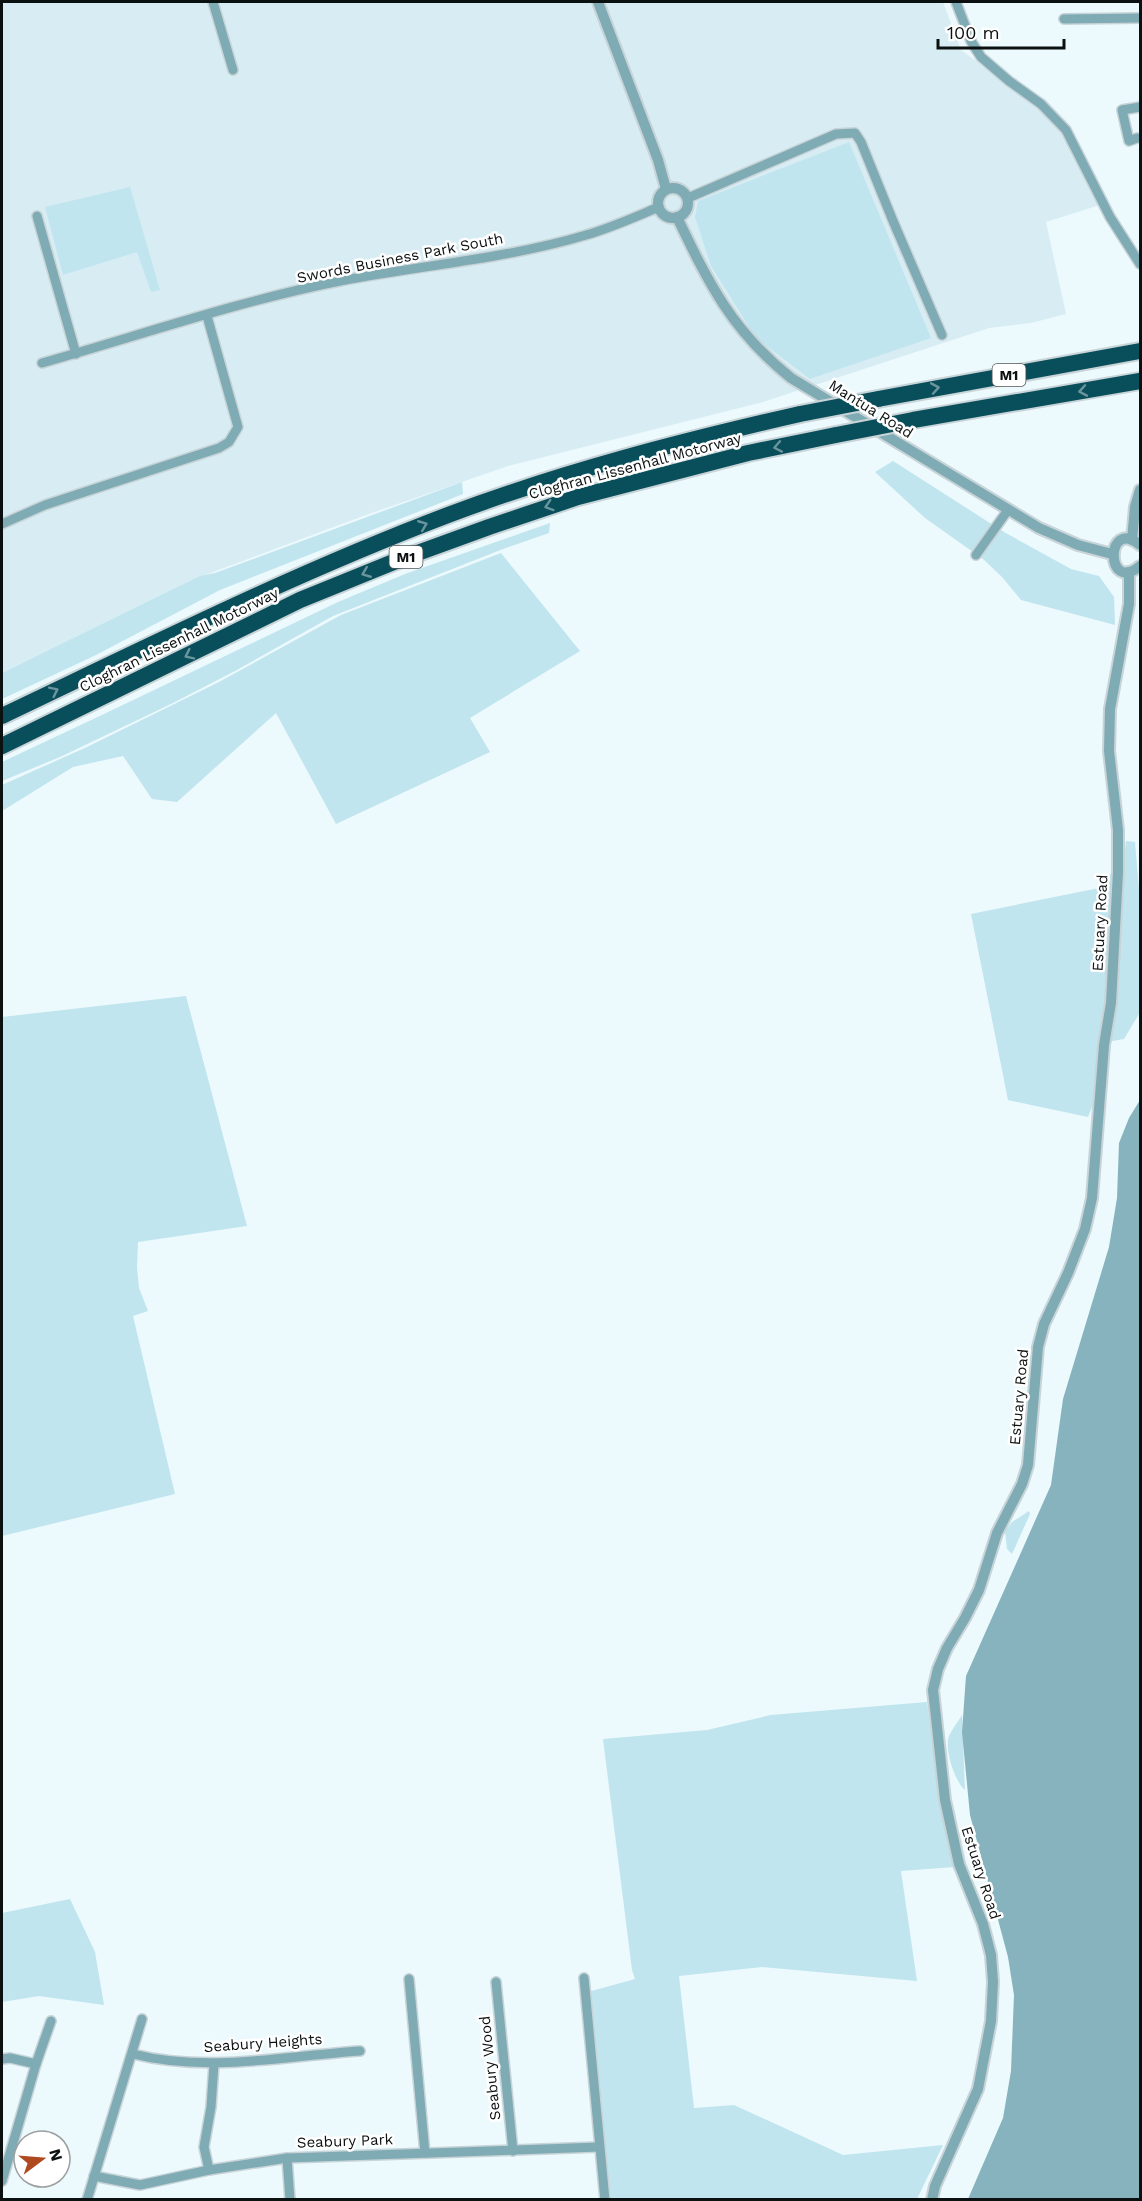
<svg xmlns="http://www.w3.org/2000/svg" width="1142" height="2201" font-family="'Work Sans',sans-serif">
  <rect width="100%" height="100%" fill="#ecf9fd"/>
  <!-- built -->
  <polygon fill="#d8edf3" points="2,2 943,2 961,50 1034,104 1072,146 1100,205 1046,222 1066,314 1031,323 989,328 763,402 508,466 366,515 200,577 2,673"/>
  <!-- green -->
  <g fill="#c0e5ee">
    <polygon points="849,142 931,338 810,379 756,338 711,266 695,217 698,201"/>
    <polygon points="130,187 160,290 151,292 137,252 63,275 45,207"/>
    <polygon points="893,461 1004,532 1071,569 1099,576 1114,597 1115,625 1021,600 1002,577 983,559 925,518 875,472"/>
    <polygon points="462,482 463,494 220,590 94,656 2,699 2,673 200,576 215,573"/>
    <polygon points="550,523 549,533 503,549 333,616 235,671 171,704 60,757 2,781 2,762 104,714 338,602 405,574"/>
    <polygon points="501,553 580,651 470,718 490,752 336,824 276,713 177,802 152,799 123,756 73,767 2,811 2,785 87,747 219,682 341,615"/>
    <polygon points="1126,841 1135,842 1140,902 1139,1014 1124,1039 1101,1043 1095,1099 1088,1117 1008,1100 971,914 1104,887 1105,876 1122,871"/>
    <polygon points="186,996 247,1226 138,1242 137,1268 139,1288 148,1311 133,1316 175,1494 2,1536 2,1017"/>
    <polygon points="1029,1511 1030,1514 1012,1554 1007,1549 1005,1531 1012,1522"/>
    <polygon points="927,1702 940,1807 954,1867 901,1871 917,1981 762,1967 679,1976 694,2108 734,2105 843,2155 943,2145 917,2199 607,2199 588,1992 635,1979 632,1970 603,1739 707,1730 771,1715"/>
    <path d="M962,1715L965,1790C955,1782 944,1749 949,1736C952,1729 958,1722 962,1715Z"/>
    <polygon points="70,1899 95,1952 104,2005 39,1996 2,2002 2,1913"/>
  </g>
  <!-- water -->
  <polygon fill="#86b3bd" points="1140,1100 1140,2199 968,2199 1003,2118 1011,2071 1014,1995 1008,1957 970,1815 962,1732 966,1676 1051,1485 1063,1399 1109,1247 1117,1198 1119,1143 1129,1118"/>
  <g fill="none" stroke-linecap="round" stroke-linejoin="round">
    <defs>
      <g id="minor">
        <polyline points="213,2 233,70"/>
        <polyline points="956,2 971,41 981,57 1009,81 1041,104 1066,130 1110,217 1140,264"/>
        <polyline points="1064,19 1140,18"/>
        <polyline points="1137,138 1129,141 1122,110 1140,107"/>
        <polyline points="688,198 836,134 855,133 861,142 893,221 942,335"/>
        <polyline points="37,216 76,354"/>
        <path d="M42,363C141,335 239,301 340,281C422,265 506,259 586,235C611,228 635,217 659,207"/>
        <polyline points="2,524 45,505 219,448 229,442 238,427 207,316"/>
        <polyline points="976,555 1008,510"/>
        <polyline points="584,1978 605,2200"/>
        <polyline points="409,1979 425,2153"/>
        <polyline points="496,1982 513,2151"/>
        <path d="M133,2054C208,2073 284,2056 360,2051"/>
        <polyline points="2,2059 10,2058 36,2064"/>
        <polyline points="287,2158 290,2200"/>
        <polyline points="209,2170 204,2147 211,2107 214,2064"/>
        <polyline points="94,2176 140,2185 209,2170 287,2158 599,2147"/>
        <polyline points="2,2181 36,2064 51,2021"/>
        <polyline points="87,2200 142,2019"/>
      </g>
      <g id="tertiary">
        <polyline points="598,2 658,160 666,189"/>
        <circle cx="673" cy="203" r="15"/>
        <path d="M677,217C709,284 732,331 791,378L1039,528L1078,545L1112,554"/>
        <polyline points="1132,540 1135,507 1140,490"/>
        <path d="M1140,545C1105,516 1105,595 1140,566"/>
        <polyline points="932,2200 935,2186 978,2089 991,2021 993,1982 991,1955 983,1924 959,1864 945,1800 933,1690 938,1669 947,1648 965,1618 979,1590 997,1533 1022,1484 1028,1465 1038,1347 1044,1324 1068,1273 1085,1229 1092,1198 1104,1045 1111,1003 1118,872 1118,830 1109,751 1110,709 1129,604 1129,572"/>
      </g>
      <g id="motorway">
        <polyline points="878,399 1140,351"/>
        <polyline points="913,420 1140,381"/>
        <path d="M2,716C149,646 295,573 448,515C562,472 681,441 800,414"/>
        <polyline points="2,746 300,600 401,559 489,527 578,497 748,453 836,435"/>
      </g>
    </defs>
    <!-- minor casing -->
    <use href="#minor" stroke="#c8d4d7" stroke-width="12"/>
    <!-- tertiary casing -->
    <use href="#tertiary" stroke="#c8d4d7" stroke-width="14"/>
    <!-- motorway casing -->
    <use href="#motorway" stroke="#c8d4d7" stroke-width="20"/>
    <!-- minor -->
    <use href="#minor" stroke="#7fabb5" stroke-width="9"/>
    <!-- tertiary -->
    <use href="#tertiary" stroke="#7fabb5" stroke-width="10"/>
    <!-- motorway -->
    <use href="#motorway" stroke="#084e5b" stroke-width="16"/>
    <defs>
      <g id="motorway-bridge">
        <polyline points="800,414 878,399"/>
        <polyline points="836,435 913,420"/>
      </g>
    </defs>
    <!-- motorway-bridge casing -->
    <use href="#motorway-bridge" stroke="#c8d4d7" stroke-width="20" stroke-linecap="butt"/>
    <!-- motorway-bridge -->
    <use href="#motorway-bridge" stroke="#084e5b" stroke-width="16"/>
  </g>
  <!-- one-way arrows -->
  <defs><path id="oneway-chevron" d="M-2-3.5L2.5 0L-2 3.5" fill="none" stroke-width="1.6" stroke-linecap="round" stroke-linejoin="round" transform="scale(1.5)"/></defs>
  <g stroke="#6b959d">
    <use href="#oneway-chevron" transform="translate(935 388) rotate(-10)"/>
    <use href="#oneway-chevron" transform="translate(1083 391) rotate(170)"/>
    <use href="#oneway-chevron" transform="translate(778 447) rotate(169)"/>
    <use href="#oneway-chevron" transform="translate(549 506) rotate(162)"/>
    <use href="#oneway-chevron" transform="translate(423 525) rotate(-22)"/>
    <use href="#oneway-chevron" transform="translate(366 573) rotate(158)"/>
    <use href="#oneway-chevron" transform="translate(189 655) rotate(154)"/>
    <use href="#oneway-chevron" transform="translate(54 691) rotate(-26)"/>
  </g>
  <g text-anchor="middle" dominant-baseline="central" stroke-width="5" stroke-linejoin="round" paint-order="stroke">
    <!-- shield labels -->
    <g fill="#fff" stroke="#545858" stroke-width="1.5">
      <rect x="992.5" y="364" width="33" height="22" rx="4.5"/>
      <rect x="389.5" y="546" width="33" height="22" rx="4.5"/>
    </g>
    <g font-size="14" font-weight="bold" fill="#0b1011">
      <text x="1009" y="375">M1</text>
      <text x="406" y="557">M1</text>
    </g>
    <!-- street labels -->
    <g font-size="15" fill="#0b1011" stroke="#fff">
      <text transform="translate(400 258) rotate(-11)">Swords Business Park South</text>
      <text transform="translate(871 409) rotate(32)">Mantua Road</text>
      <text transform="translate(635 466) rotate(-15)">Cloghran Lissenhall Motorway</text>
      <text transform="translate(179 640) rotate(-26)">Cloghran Lissenhall Motorway</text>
      <text transform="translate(1100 923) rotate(-87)">Estuary Road</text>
      <text transform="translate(1019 1397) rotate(-85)">Estuary Road</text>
      <text transform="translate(981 1873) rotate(72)">Estuary Road</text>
      <text transform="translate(263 2043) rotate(-4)">Seabury Heights</text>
      <text transform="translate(490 2068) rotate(-96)">Seabury Wood</text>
      <text transform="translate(345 2141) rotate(-2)">Seabury Park</text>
    </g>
  </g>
  <!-- border -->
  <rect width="1142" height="2201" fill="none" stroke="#0b1011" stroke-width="6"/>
  <!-- north arrow -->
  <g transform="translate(42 2159) rotate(74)"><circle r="28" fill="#ffffff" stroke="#9d9fa0" stroke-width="1.5"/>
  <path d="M0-4.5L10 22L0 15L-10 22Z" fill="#af491f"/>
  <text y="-9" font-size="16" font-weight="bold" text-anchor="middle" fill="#0b1011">N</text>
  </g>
  <!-- scale -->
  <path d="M938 39v9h126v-9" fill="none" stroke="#0b1011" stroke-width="3"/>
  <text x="947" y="39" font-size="18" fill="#0b1011" stroke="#ffffff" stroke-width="4.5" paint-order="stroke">100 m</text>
</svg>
